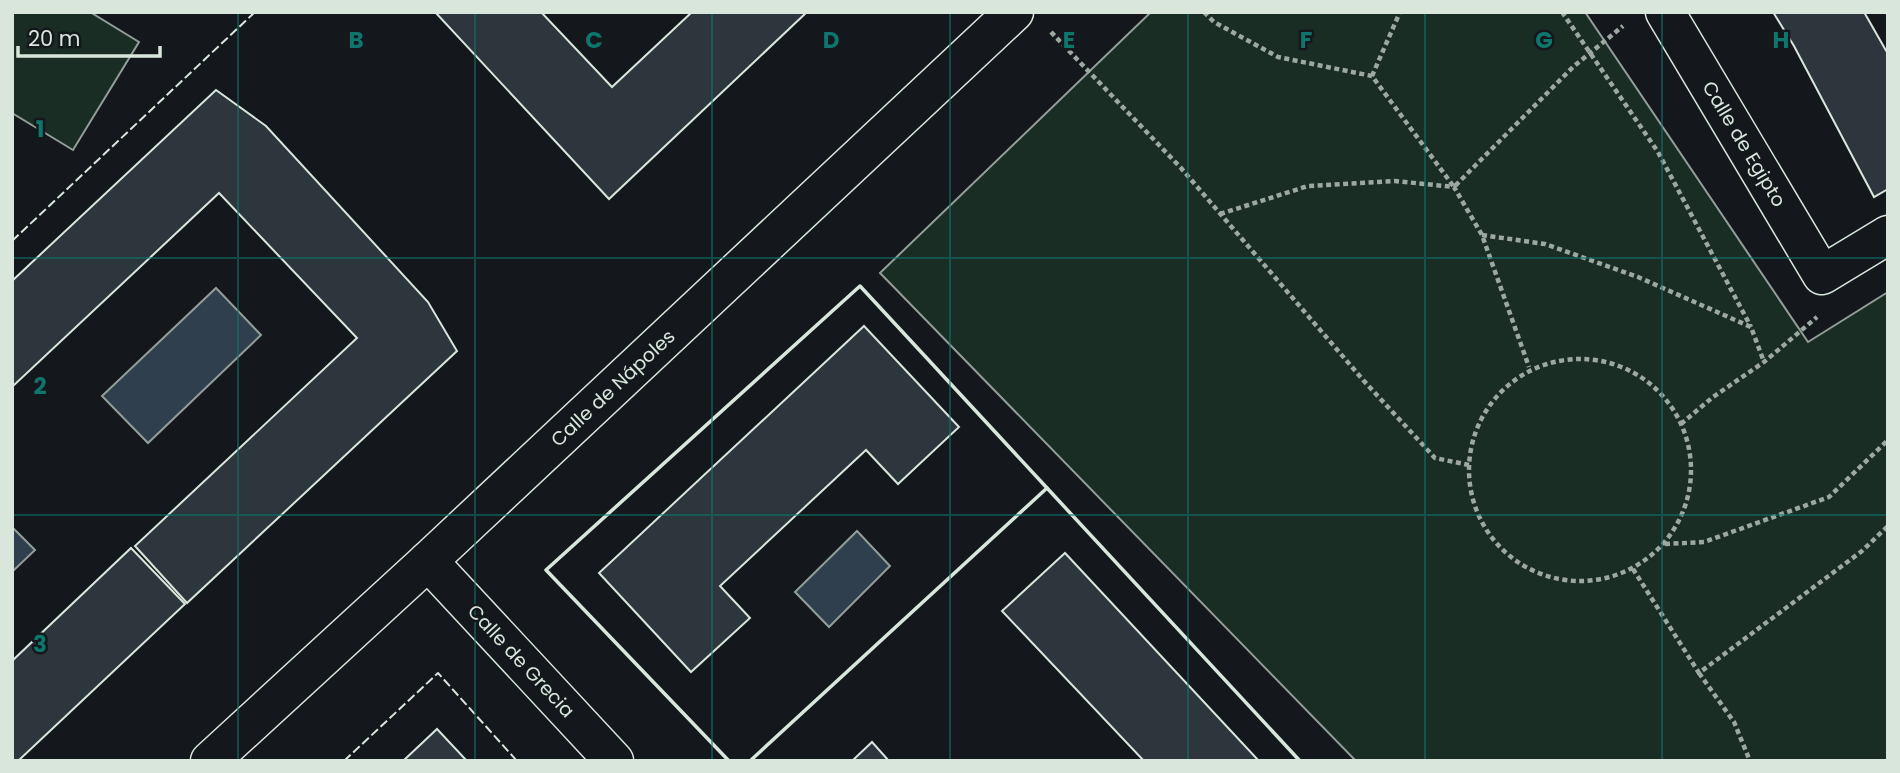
<svg xmlns="http://www.w3.org/2000/svg" width="1900" height="773" font-family="Poppins,sans-serif">
  <rect width="100%" height="100%" fill="#14181c"/>
  <!-- green -->
  <g fill="#1a2d24" stroke="#939e99" stroke-width="2">
    <polygon points="12,12 90,12 139,42 73,150 12,113"/>
    <polygon points="1151,12 1585,12 1808,342 1888,292 1888,761 1356,761 880,273"/>
  </g>
  <!-- water -->
  <g fill="#2f3f4d" stroke="#939e99" stroke-width="2">
    <polygon points="216,288 261,335 148,443 102,396"/>
    <polygon points="12,527 35,550 12,572"/>
    <polygon points="857,531 890,566 829,627 795,592"/>
  </g>
  <!-- building -->
  <g fill="#2c363c" stroke="#d8e6dc" stroke-width="2">
    <polygon points="435,12 541,12 612,87 692,12 807,12 609,199"/>
    <polygon points="1773,12 1864,12 1888,54 1888,189 1874,197 1794,46"/>
    <polygon points="216,90 266,126 428,302 457,351 187,603 135,546 357,338 219,193 12,387 12,281"/>
    <polygon points="864,326 959,427 898,484 866,450 720,586 750,618 691,672 599,573"/>
    <polygon points="131,548 185,604 18,761 12,761 12,661"/>
    <polygon points="1065,553 1259,761 1144,761 1002,611"/>
    <polygon points="437,729 467,761 403,761"/>
    <polygon points="872,742 889,761 852,761"/>
  </g>
  <g fill="none" stroke-linecap="round" stroke-linejoin="round">
    <defs>
      <g id="street">
        <polyline points="1665,12 1822,275 1888,235"/>
        <polyline points="428,561 614,761"/>
        <polyline points="210,761 428,561 1014,12"/>
      </g>
    </defs>
    <!-- street casing -->
    <use href="#street" stroke="#d8e6dc" stroke-width="41"/>
    <!-- path -->
    <g stroke="#9da8a2" stroke-width="4.5" stroke-dasharray="5 3.5" stroke-linecap="butt">
      <polyline points="1204,12 1214,22 1278,57 1372,76 1454,187 1573,67 1623,26"/>
      <polyline points="1562,12 1658,152 1751,327"/>
      <polyline points="1051,32 1181,168 1364,381 1435,458 1469,465"/>
      <polyline points="1372,76 1400,12"/>
      <polyline points="1220,214 1308,186 1395,181 1454,187 1482,235 1529,367"/>
      <polyline points="1482,235 1545,244 1638,277 1751,327 1764,362"/>
      <circle cx="1580" cy="470" r="111"/>
      <polyline points="1681,424 1713,397 1764,362 1817,317"/>
      <polyline points="1665,544 1704,542 1829,497 1888,440"/>
      <polyline points="1633,569 1699,673 1862,551 1888,526"/>
      <polyline points="1699,673 1734,722 1750,761"/>
    </g>
    <!-- street -->
    <use href="#street" stroke="#14181c" stroke-width="38"/>
    <!-- fence -->
    <g stroke="#d8e6dc" stroke-width="2" stroke-dasharray="9 3.5" stroke-linecap="butt">
      <polyline points="12,241 255,12"/>
      <polyline points="344,761 438,673 517,761"/>
    </g>
    <!-- wall -->
    <g stroke="#d8e6dc" stroke-width="3.5">
      <polyline points="1047,488 1300,761"/>
      <polyline points="729,761 546,570 860,286 1047,488 750,761"/>
    </g>
  </g>
  <!-- grid -->
  <path fill="none" stroke="#0f766e" stroke-width="2" stroke-opacity="0.55" d="M238,12V761M475,12V761M712,12V761M950,12V761M1188,12V761M1425,12V761M1662,12V761M12,258H1888M12,515H1888"/>
  <g text-anchor="middle" dominant-baseline="central" stroke-width="5" stroke-linejoin="round" paint-order="stroke">
    <!-- street labels -->
    <g font-size="19" fill="#d8e6dc" stroke="#14181c">
      <text transform="translate(1744 144) rotate(59)">Calle de Egipto</text>
      <text transform="translate(613 388) rotate(-43)">Calle de Nápoles</text>
      <text transform="translate(521 661) rotate(47)">Calle de Grecia</text>
    </g>
  </g>
  <g font-size="23" text-anchor="middle" font-weight="bold" fill="#0f766e" stroke="#14181c" stroke-width="5" stroke-linejoin="round" paint-order="stroke">
    <text x="356" y="48">B</text>
    <text x="594" y="48">C</text>
    <text x="831" y="48">D</text>
    <text x="1069" y="48">E</text>
    <text x="1306" y="48">F</text>
    <text x="1544" y="48">G</text>
    <text x="1781" y="48">H</text>
    <text x="40" y="137">1</text>
    <text x="40" y="394">2</text>
    <text x="40" y="652">3</text>
  </g>
  <!-- border -->
  <rect width="1900" height="773" fill="none" stroke="#d8e6dc" stroke-width="28"/>
  <!-- scale -->
  <path d="M18 46v10h142v-10" fill="none" stroke="#d8e6dc" stroke-width="3.5"/>
  <text x="28" y="46" font-size="21" fill="#d8e6dc" stroke="#14181c" stroke-width="5" paint-order="stroke">20 m</text>
</svg>
